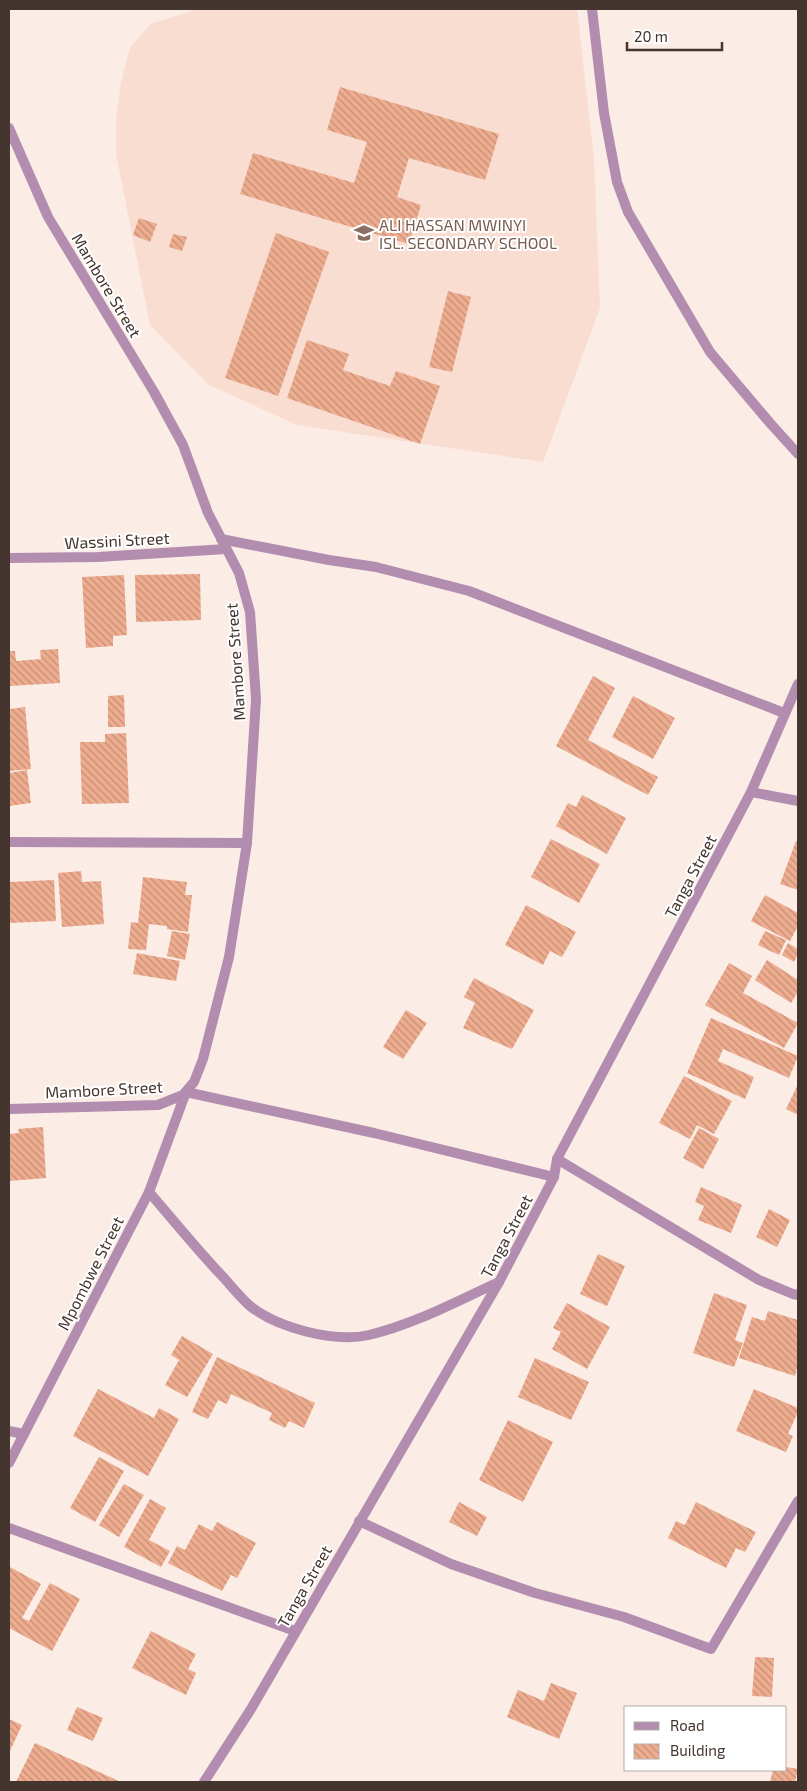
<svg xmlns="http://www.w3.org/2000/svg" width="807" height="1791" font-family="'Exo 2',sans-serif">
  <defs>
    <pattern id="building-back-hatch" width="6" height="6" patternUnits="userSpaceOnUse" patternTransform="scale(1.25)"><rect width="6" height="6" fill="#efad90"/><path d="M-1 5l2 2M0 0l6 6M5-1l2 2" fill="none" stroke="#c38e76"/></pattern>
  </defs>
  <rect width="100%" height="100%" fill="#fbece5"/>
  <!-- built -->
  <polygon fill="#f9ddd1" points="205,9 577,9 594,159 600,308 543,462 297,425 209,385 150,325 116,154 116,119 121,83 130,48 150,24 195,10"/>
  <!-- building -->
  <g fill="url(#building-back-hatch)">
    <polygon points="340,87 499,134 485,180 409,158 397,197 421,205 409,244 240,194 253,153 354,183 367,142 327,130"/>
    <polygon points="139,218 157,224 150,242 133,235"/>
    <polygon points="276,233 329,252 278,396 225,378"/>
    <polygon points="173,234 187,237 182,251 169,247"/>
    <polygon points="448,291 471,297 452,372 429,367"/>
    <polygon points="307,340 349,354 343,370 390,386 396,371 440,386 420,444 287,398"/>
    <polygon points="200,574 201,620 136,622 135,575"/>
    <polygon points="124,575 127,635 113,636 113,646 86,648 82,577"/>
    <polygon points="58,649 60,683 9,686 9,651 15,651 16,661 41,659 40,650"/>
    <polygon points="593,676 615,688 588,740 658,777 648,795 556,746"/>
    <polygon points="124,695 125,727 108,727 108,696"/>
    <polygon points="633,696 675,718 653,759 612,737"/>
    <polygon points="25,707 31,769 9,771 9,709"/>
    <polygon points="126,733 129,803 82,804 80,742 105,742 105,734"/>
    <polygon points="27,770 31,803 9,806 9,773"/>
    <polygon points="582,795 626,818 607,854 556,826 568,803 576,807"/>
    <polygon points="551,839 600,864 579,903 531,877"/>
    <polygon points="796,841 798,842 798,890 780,884"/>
    <polygon points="81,871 82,882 101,881 104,924 62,927 58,873"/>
    <polygon points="143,877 187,882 185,895 192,895 188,932 167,929 167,926 149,924 146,950 128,949 131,922 138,923"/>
    <polygon points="54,880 56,921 9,923 9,882"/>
    <polygon points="765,895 798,913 798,926 790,941 751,921"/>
    <polygon points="526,905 576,932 562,957 550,951 543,965 505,945"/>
    <polygon points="172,931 190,934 185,960 167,956"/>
    <polygon points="765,931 786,940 779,955 758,945"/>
    <polygon points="788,943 798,949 798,954 794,962 782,955"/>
    <polygon points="137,953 180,961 176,981 133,974"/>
    <polygon points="767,960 798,980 798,992 791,1003 755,980"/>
    <polygon points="729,963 752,976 743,993 798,1023 784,1048 705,1005"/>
    <polygon points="474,978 534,1010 512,1049 463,1028 475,1003 464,997"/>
    <polygon points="406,1010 427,1023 403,1059 383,1047"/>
    <polygon points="711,1018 798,1056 789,1078 723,1049 718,1061 754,1077 745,1099 687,1073"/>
    <polygon points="684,1076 732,1101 714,1134 697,1125 690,1139 659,1123"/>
    <polygon points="798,1084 798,1115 786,1109"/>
    <polygon points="43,1127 46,1178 9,1181 9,1134 19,1133 18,1129"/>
    <polygon points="699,1128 719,1139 703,1169 683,1158"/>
    <polygon points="701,1187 742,1205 731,1233 698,1220 704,1206 695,1202"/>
    <polygon points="769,1209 790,1220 777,1247 756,1237"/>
    <polygon points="598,1254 625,1266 607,1306 580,1294"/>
    <polygon points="714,1293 747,1305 735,1340 743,1343 734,1367 693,1353"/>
    <polygon points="567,1303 610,1327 587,1369 552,1349 561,1332 553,1328"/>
    <polygon points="768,1311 798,1320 798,1364 795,1376 739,1358 752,1317 765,1321"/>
    <polygon points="182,1336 213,1354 187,1397 165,1385 179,1360 171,1355"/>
    <polygon points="217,1357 315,1403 304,1428 289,1421 285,1428 269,1420 272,1413 231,1394 227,1404 218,1400 208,1419 192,1412"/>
    <polygon points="535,1358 589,1382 571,1420 518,1397"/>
    <polygon points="98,1389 154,1418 159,1408 179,1419 148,1476 73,1436"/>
    <polygon points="754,1389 798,1408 798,1412 788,1434 793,1436 786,1452 736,1431"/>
    <polygon points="508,1420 553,1442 523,1502 479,1480"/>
    <polygon points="99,1457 124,1471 95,1522 70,1508"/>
    <polygon points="124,1484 144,1495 119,1537 99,1525"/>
    <polygon points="150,1499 166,1508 149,1540 170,1551 161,1567 124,1547"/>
    <polygon points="459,1502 487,1517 477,1536 449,1522"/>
    <polygon points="696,1502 756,1532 745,1552 736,1548 726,1568 668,1538 676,1521 685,1525"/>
    <polygon points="217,1522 256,1543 237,1578 231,1575 222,1591 168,1563 177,1546 185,1550 199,1524 212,1531"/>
    <polygon points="10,1567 41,1584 22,1618 29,1621 50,1583 80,1599 52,1651 9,1628"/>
    <polygon points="151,1631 196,1654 188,1669 196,1673 186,1695 132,1668"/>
    <polygon points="755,1657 774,1658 772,1697 752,1696"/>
    <polygon points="551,1683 577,1693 559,1739 507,1717 518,1690 544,1701"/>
    <polygon points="77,1707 103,1718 93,1741 67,1730"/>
    <polygon points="9,1719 22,1725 9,1753"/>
    <polygon points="35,1743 121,1782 16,1782"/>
    <polygon points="786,1767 798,1769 795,1782 770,1782 773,1770 786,1770"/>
  </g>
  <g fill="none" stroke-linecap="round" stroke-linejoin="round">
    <!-- minor -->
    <g stroke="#b28daf" stroke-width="10">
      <polyline points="592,9 604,113 617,182 628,212 710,352 770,423 798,454"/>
      <polyline points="9,128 48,217 154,392 183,445 208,513 239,573 250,612 256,699 247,843 229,957 203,1059 194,1082 183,1095 158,1105 9,1109"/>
      <polyline points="221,539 329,560 376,567 469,591 784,713"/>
      <polyline points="9,558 98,557 226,549"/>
      <polyline points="751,792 798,801"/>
      <polyline points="9,842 247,843"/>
      <polyline points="557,1159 759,1280 793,1294 798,1295"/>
      <path d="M149,1192C174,1221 198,1251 224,1278C232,1287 241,1298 250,1306C278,1328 334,1343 369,1335C415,1324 457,1301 499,1282"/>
      <polyline points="9,1431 24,1434"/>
      <polyline points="9,1463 149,1192 186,1092 374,1133 554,1177"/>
      <polyline points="359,1521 451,1564 535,1593 624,1617 711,1649 798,1501"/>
      <polyline points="9,1528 295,1631"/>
      <polyline points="204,1782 251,1709 499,1282 554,1177 557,1159 751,792 798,684"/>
    </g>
  </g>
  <!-- icons -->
  <defs>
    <symbol id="school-bare" viewBox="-9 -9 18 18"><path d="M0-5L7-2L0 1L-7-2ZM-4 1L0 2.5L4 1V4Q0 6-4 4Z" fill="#8d6e63" stroke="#fff" stroke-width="2.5" paint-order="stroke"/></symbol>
  </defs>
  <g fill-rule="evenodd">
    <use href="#school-bare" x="350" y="219" width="28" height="28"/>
  </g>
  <g text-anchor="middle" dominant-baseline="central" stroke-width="4" stroke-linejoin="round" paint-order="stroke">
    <!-- education labels -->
    <g font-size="16" fill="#785e54" stroke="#fff" text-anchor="start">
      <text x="379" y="224">ALI HASSAN MWINYI<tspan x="379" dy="18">ISL. SECONDARY SCHOOL</tspan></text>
    </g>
    <!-- street labels -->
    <g font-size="16" fill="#44352e" stroke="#fff">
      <text transform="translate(107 285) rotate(59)">Mambore Street</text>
      <text transform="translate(117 540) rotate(-3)">Wassini Street</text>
      <text transform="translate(235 662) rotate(-94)">Mambore Street</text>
      <text transform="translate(690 876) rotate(-62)">Tanga Street</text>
      <text transform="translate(104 1089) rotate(-3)">Mambore Street</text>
      <text transform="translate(506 1236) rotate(-62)">Tanga Street</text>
      <text transform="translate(90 1273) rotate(-63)">Mpombwe Street</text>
      <text transform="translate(304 1586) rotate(-60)">Tanga Street</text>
    </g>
  </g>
  <!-- border -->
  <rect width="807" height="1791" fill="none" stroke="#44352e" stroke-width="20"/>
  <!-- legend -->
  <rect x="624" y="1706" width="162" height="65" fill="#ffffff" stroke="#b4aeab"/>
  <rect x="634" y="1722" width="25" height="8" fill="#b28daf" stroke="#b4aeab"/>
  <text x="670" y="1731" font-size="15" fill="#44352e">Road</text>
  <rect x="634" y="1744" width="25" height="15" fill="url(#building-back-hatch)" stroke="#b4aeab"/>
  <text x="670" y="1756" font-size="15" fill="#44352e">Building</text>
  <!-- scale -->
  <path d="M627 42v8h95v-8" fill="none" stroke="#44352e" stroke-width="2.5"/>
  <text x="634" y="42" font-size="15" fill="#44352e" stroke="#ffffff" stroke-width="4" paint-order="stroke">20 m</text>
</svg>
